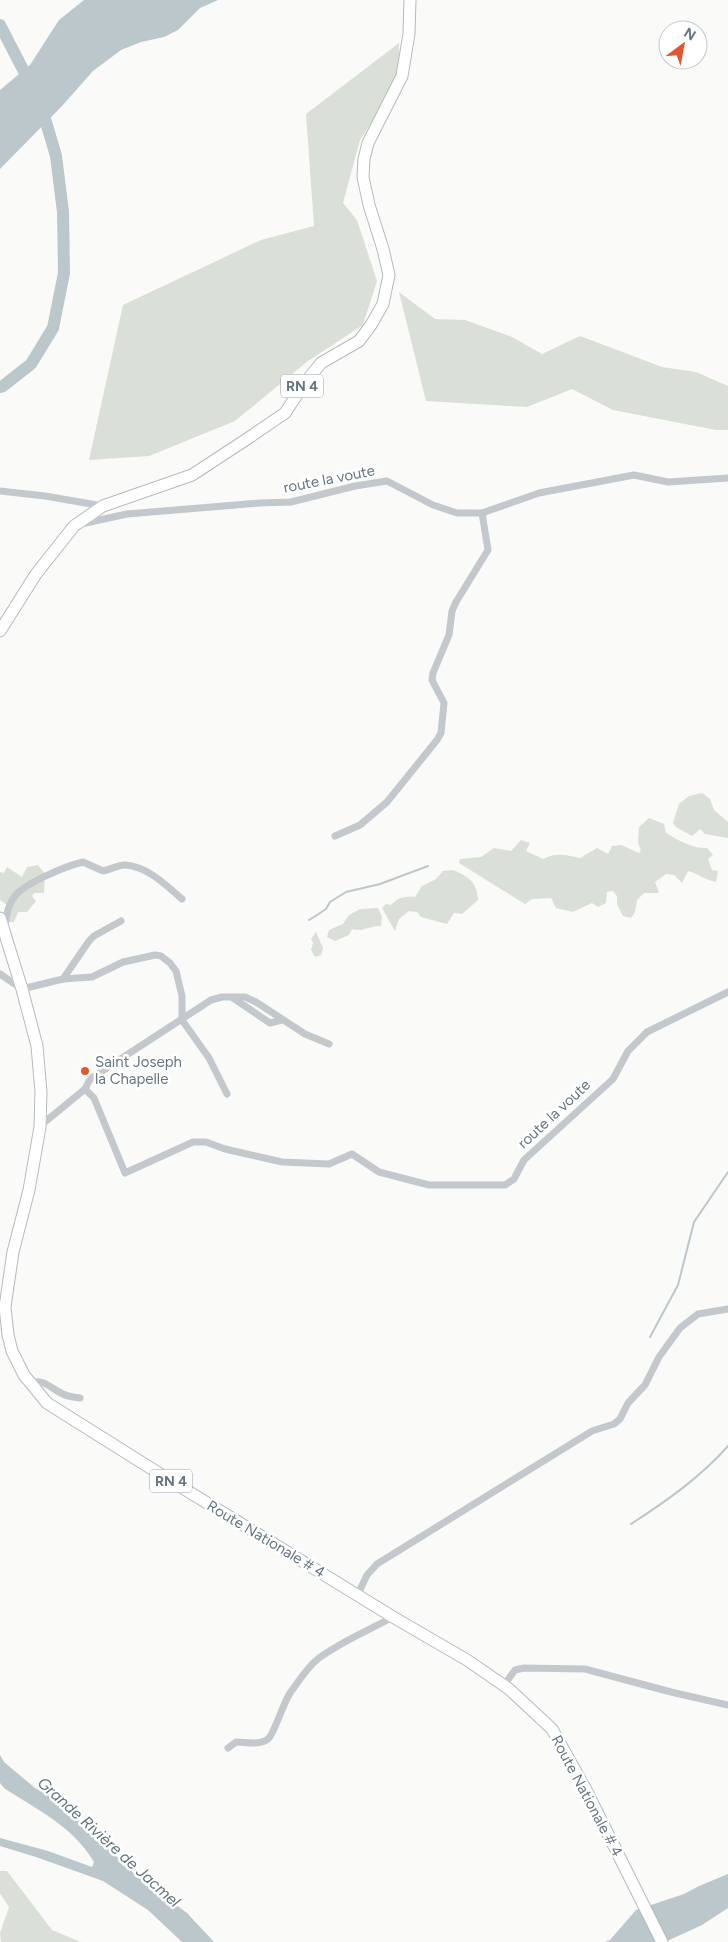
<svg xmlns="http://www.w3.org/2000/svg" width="728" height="1942" font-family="Figtree,sans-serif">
  <rect width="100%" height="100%" fill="#fafaf8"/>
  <!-- green -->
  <g fill="#dadfd7">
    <polygon points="399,43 400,79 360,140 343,203 357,220 377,281 363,325 308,361 235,421 149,456 89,460 123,305 261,240 314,226 306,114"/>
    <polygon points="399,292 435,319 465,320 512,337 542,354 580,336 662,367 696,372 728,386 728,430 716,430 613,410 572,389 527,407 426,401"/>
    <polygon points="702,793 710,799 714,810 728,822 728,838 705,834 700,829 692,836 676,827 673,823 679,804 689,796"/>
    <path d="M649,818L664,824L666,833C678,840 693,849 707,848L713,855L708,859L712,870L718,871L716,882C705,880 699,874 688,871L682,883L674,875L666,874L655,882L659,893H644L637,900L635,912L631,918L623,916L617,904V896L613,891L607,892L606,903L598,907L592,903L573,912L556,908L551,898L532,899L525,904L459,863L460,859L481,857L494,848L511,851L521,840L530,843L526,851L543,859C556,852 566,855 580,858L597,848L608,854L612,846L621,845L639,853L641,850L638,843L639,827Z"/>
    <polygon points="38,865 45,874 44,893 34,893 32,896 36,901 27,912 18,912 14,922 7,922 7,905 0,900 0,872 4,873 7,867 22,877 27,867"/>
    <path d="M453,870C469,877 477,882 478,900L462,914L454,913L447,924L421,917L417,912L409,911L399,919L395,931L382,908L386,904L391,905C399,897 404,896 415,897L422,886L436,879L443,871Z"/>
    <path d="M378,908L382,917L381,926C368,926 365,932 352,929L349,935L335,941L327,937L329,930L343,924L349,915L360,909Z"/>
    <polygon points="316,932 323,948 321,955 315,957 311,950 313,943 311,939"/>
    <polygon points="0,1871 7,1871 52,1930 81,1942 1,1942 0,1933 9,1907 0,1893"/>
  </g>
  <!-- water -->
  <g fill="#bbc7cb">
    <polygon points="84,0 218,0 200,8 178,30 164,37 141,42 121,50 93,71 62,106 0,169 0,90 30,65 59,20"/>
    <path d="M0,1755L4,1762L35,1788L60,1802L139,1878L187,1913L214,1942H182L148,1910L103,1881L36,1857L0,1846V1838L48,1851L92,1867L94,1862C74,1827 36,1809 4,1788L0,1783Z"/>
    <polygon points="728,1874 728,1908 702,1925 665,1942 605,1942 610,1940 636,1910 684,1894 699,1886"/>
  </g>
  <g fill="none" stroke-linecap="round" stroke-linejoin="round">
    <!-- stream -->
    <g stroke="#bbc7cb" stroke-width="2">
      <polyline points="309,920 317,915 326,909 330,902 346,892 380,884 428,866"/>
      <polyline points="650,1337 678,1285 694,1222 728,1172"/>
      <path d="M631,1524C665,1502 701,1477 728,1446"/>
    </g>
    <!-- river -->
    <g stroke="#bbc7cb" stroke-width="12">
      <polyline points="0,25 31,85"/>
      <polyline points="0,387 3,386 31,364 53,328 64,273 63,212 56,156 41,105"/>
    </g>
    <defs>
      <g id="primary">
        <polyline points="0,631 36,574 74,526 103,506 192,475 247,439 285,413 304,384 321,363 359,341 371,325 383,304 389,275 383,249 369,205 363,177 364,159 368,143 402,76 409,34 410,0"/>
        <polyline points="0,918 22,989 37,1046 41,1092 40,1127 29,1190 13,1252 5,1307 8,1335 12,1351 24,1375 47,1403 168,1479 393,1617 467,1660 509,1689 552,1729 585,1788 662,1942"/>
      </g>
    </defs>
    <!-- primary casing -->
    <use href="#primary" stroke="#b5babe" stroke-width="13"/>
    <!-- street -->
    <g stroke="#c3c8cc" stroke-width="7">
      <polyline points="0,491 45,496 103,506"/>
      <polyline points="81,524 127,514 260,503 291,502 355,486 387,481 433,505 457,513 482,513 539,493 634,475 668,482 728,478"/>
      <polyline points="335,836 360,825 387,802 437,740 441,733 444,703 432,680 433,673 449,635 452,611 456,602 488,550 482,513"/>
      <path d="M5,926C6,916 8,904 15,896C25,883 66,866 83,862L103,871C110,870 119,864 126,865C148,867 166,885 182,899"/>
      <polyline points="0,974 22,989 63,979 92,977 123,962 155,955 161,956 170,963 176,971 182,996 182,1020 209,1058 227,1094"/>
      <polyline points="63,979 89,941 94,936 121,921"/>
      <polyline points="233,998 270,1023 282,1020"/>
      <polyline points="85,1089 89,1081 93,1077 211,1000 222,997 245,997 256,1002 305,1034 329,1044"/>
      <polyline points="40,1126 85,1089 94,1098 125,1173 193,1142 206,1142 225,1149 282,1162 329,1164 352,1154 379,1172 429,1185 505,1185 514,1179 524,1160 613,1079 628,1051 647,1032 728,992"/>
      <path d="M30,1383C44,1378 51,1389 63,1394C69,1397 74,1397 80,1398"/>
      <polyline points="358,1594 367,1575 377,1564 592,1431 614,1424 620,1419 628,1403 645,1385 659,1357 680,1328 698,1314 728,1309"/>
      <polyline points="504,1685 515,1670 524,1668 585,1669 671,1692 728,1705"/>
      <path d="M228,1748L236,1742C246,1742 261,1746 269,1738C275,1731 283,1704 290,1693C299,1681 307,1667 319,1658C342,1641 369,1630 393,1617"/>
    </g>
    <!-- primary -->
    <use href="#primary" stroke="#fff" stroke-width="11"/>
  </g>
  <!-- markers -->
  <circle fill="#e4572e" stroke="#fff" stroke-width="2" cx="85" cy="1071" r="5"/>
  <g text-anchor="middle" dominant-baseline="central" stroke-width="5" stroke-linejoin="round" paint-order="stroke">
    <!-- shield labels -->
    <g fill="#fff" stroke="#939fa8" stroke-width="1">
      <rect x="281" y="374.5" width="42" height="23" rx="4"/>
      <rect x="150" y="1469.5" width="42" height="23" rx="4"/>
    </g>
    <g font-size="14" font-weight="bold" fill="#657683">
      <text x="302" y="386">RN 4</text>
      <text x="171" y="1481">RN 4</text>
    </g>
    <!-- street labels -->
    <g font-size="15" fill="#657683" stroke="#fff">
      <text transform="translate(329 479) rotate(-11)">route la voute</text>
      <text transform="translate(554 1114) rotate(-43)">route la voute</text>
      <text transform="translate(266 1539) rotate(31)">Route Nationale # 4</text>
      <text transform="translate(587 1796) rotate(62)">Route Nationale # 4</text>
    </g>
    <!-- poi labels -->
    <g font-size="15" fill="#657683" stroke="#fff" text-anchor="start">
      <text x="95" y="1062">Saint Joseph<tspan x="95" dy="17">la Chapelle</tspan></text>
    </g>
    <!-- water labels -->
    <g font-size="16" font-style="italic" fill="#60757c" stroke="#fff">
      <text transform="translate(109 1842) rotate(42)">Grande Rivière de Jacmel</text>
    </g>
  </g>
  <!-- north arrow -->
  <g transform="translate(683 45) rotate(32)"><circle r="24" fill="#ffffff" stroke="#c1c8cd"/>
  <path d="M0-4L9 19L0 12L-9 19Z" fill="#e4572e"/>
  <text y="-8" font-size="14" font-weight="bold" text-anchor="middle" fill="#657683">N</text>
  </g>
</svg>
